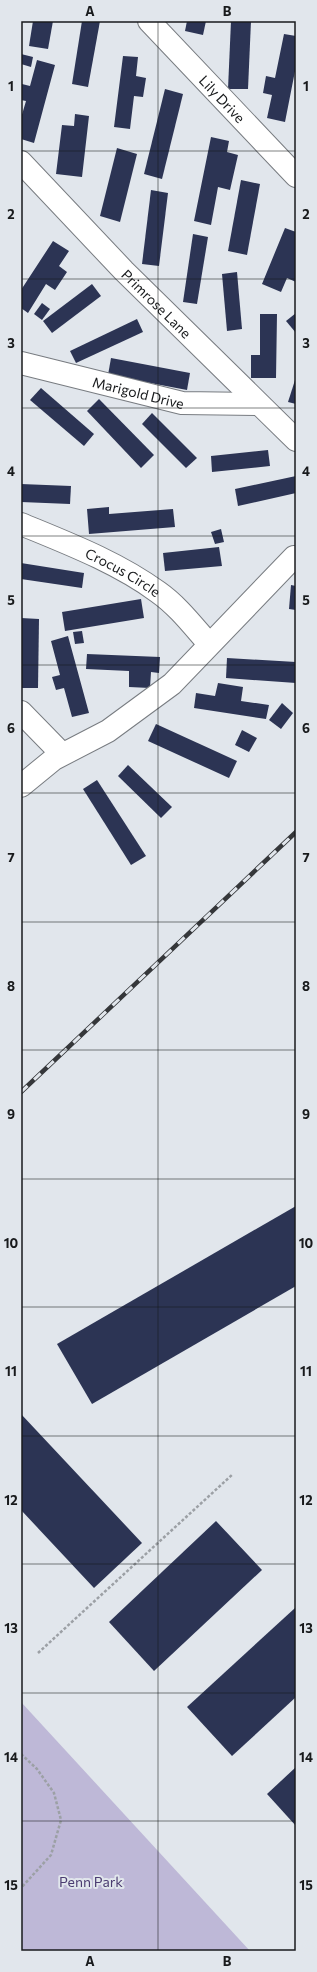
<svg xmlns="http://www.w3.org/2000/svg" width="317" height="1972" font-family="Commissioner,sans-serif">
  <rect width="100%" height="100%" fill="#e1e6ec"/>
  <!-- green -->
  <polygon fill="#beb8d7" points="21,1702 250,1951 21,1951"/>
  <!-- building -->
  <g fill="#2c3454">
    <polygon points="33,21 53,21 48,49 29,46"/>
    <polygon points="82,21 100,21 88,87 72,84"/>
    <polygon points="187,21 206,21 203,35 185,31"/>
    <polygon points="231,21 251,21 248,89 228,89"/>
    <polygon points="284,34 296,36 296,66 285,122 267,118 272,95 263,93 266,76 275,78"/>
    <polygon points="21,54 33,57 31,67 21,64"/>
    <polygon points="123,56 138,57 136,76 146,78 143,97 134,96 130,129 114,127"/>
    <polygon points="37,60 55,65 34,143 21,139 21,118 26,101 21,100 21,87 22,84 30,86"/>
    <polygon points="165,89 183,94 162,179 144,174"/>
    <polygon points="75,114 89,116 82,177 56,174 62,125 74,126"/>
    <polygon points="211,137 229,141 227,152 238,155 230,190 218,187 211,225 194,221"/>
    <polygon points="117,148 137,154 120,222 100,216"/>
    <polygon points="241,180 260,184 247,255 228,251"/>
    <polygon points="151,190 168,193 159,266 142,264"/>
    <polygon points="285,228 296,232 296,282 287,278 281,292 262,284"/>
    <polygon points="193,234 208,237 197,304 183,302"/>
    <polygon points="53,241 69,251 59,266 67,272 55,290 46,284 28,313 21,308 21,290"/>
    <polygon points="237,272 242,329 227,331 222,274"/>
    <polygon points="92,284 101,296 52,333 43,321"/>
    <polygon points="42,303 50,309 42,320 34,314"/>
    <polygon points="296,313 296,333 286,321"/>
    <polygon points="260,314 277,314 276,378 251,378 251,355 260,355"/>
    <polygon points="137,319 143,332 76,363 70,351"/>
    <polygon points="111,358 190,373 187,390 108,375"/>
    <polygon points="296,377 296,404 288,402"/>
    <polygon points="41,388 94,434 84,446 30,400"/>
    <polygon points="99,399 154,455 141,468 87,411"/>
    <polygon points="152,413 197,458 186,468 142,424"/>
    <polygon points="268,450 270,466 212,472 211,456"/>
    <polygon points="296,476 296,493 238,506 235,489"/>
    <polygon points="21,484 71,486 70,504 21,502"/>
    <polygon points="109,507 109,514 173,509 175,527 89,534 87,509"/>
    <polygon points="221,529 224,542 215,544 211,532"/>
    <polygon points="219,547 222,566 165,571 163,553"/>
    <polygon points="21,563 84,573 82,588 21,579"/>
    <polygon points="291,585 296,586 296,610 289,609"/>
    <polygon points="141,599 144,618 65,631 62,612"/>
    <polygon points="21,618 39,619 38,688 21,688"/>
    <polygon points="82,631 84,643 75,644 73,632"/>
    <polygon points="68,636 89,713 72,717 64,688 56,690 52,677 60,675 51,641"/>
    <polygon points="87,654 160,657 159,673 151,672 150,688 129,687 129,671 86,669"/>
    <polygon points="227,658 296,662 296,683 226,678"/>
    <polygon points="218,683 243,687 241,701 269,705 266,719 194,708 196,693 215,696"/>
    <polygon points="282,703 293,713 281,729 269,720"/>
    <polygon points="156,724 237,761 229,778 148,741"/>
    <polygon points="242,730 257,738 249,752 235,745"/>
    <polygon points="128,765 172,807 161,818 118,776"/>
    <polygon points="97,780 146,856 131,865 83,789"/>
    <polygon points="296,1206 296,1286 92,1404 57,1344"/>
    <polygon points="21,1414 142,1543 94,1588 21,1510"/>
    <polygon points="216,1521 262,1570 154,1671 109,1622"/>
    <polygon points="295,1608 296,1697 232,1756 187,1707"/>
    <polygon points="296,1767 296,1826 267,1794"/>
  </g>
  <g fill="none" stroke-linecap="round" stroke-linejoin="round">
    <defs>
      <g id="minor">
        <path id="s1" d="M149,21L296,176"/>
        <path id="s2" d="M21,162L124,271L296,440"/>
        <path id="s3" d="M21,363L182,403L258,404"/>
        <path id="s4" d="M21,524C67,543 117,562 158,592C178,606 193,626 209,644"/>
        <polyline points="21,712 62,754"/>
        <polyline points="21,786 54,759 108,731 172,684 294,557"/>
      </g>
    </defs>
    <!-- minor casing -->
    <use href="#minor" stroke="#787c81" stroke-width="24"/>
    <!-- path -->
    <g stroke="#9ca0a5" stroke-width="2.5" stroke-dasharray="3 2" stroke-linecap="butt">
      <polyline points="38,1653 233,1474"/>
      <polyline points="21,1754 37,1769 54,1793 61,1820 51,1855 21,1888"/>
    </g>
    <!-- minor -->
    <use href="#minor" stroke="#fff" stroke-width="22"/>
    <defs>
      <polyline id="rail" points="21,1092 296,832"/>
    </defs>
    <!-- rail casing -->
    <use href="#rail" stroke="#35373a" stroke-width="4.5"/>
    <!-- rail -->
    <use href="#rail" stroke="#e1e6ec" stroke-width="3" stroke-dasharray="9" stroke-linecap="butt"/>
  </g>
  <!-- grid -->
  <path fill="none" stroke="#181a1c" stroke-width="1" stroke-opacity="0.55" d="M158,21V1951M21,151H296M21,279H296M21,408H296M21,536H296M21,665H296M21,793H296M21,922H296M21,1050H296M21,1179H296M21,1307H296M21,1436H296M21,1564H296M21,1693H296M21,1821H296"/>
  <g text-anchor="middle" dominant-baseline="central" stroke-width="4" stroke-linejoin="round" paint-order="stroke">
    <!-- street labels -->
    <g font-size="14" fill="#181a1c" stroke="#e1e6ec">
      <text stroke="none"><textPath href="#s1" startOffset="107">Lily Drive</textPath></text>
      <text stroke="none"><textPath href="#s2" startOffset="196">Primrose Lane</textPath></text>
      <text stroke="none"><textPath href="#s3" startOffset="121">Marigold Drive</textPath></text>
      <text stroke="none"><textPath href="#s4" startOffset="113">Crocus Circle</textPath></text>
    </g>
    <!-- park labels -->
    <g font-size="14" fill="#4b3c71" stroke="#e1e6ec">
      <text x="91" y="1881">Penn Park</text>
    </g>
  </g>
  <!-- border -->
  <rect width="317" height="1972" fill="none" stroke="#e1e6ec" stroke-width="44"/>
  <rect x="22" y="22" width="273" height="1928" fill="none" stroke="#181a1c" stroke-width="1.5"/>
  <g font-size="13" text-anchor="middle" font-weight="bold" fill="#181a1c">
    <text x="90" y="16">A</text>
    <text x="227" y="16">B</text>
    <text x="11" y="91">1</text>
    <text x="306" y="91">1</text>
    <text x="11" y="219">2</text>
    <text x="306" y="219">2</text>
    <text x="11" y="348">3</text>
    <text x="306" y="348">3</text>
    <text x="11" y="476">4</text>
    <text x="306" y="476">4</text>
    <text x="11" y="605">5</text>
    <text x="306" y="605">5</text>
    <text x="11" y="733">6</text>
    <text x="306" y="733">6</text>
    <text x="11" y="862">7</text>
    <text x="306" y="862">7</text>
    <text x="11" y="991">8</text>
    <text x="306" y="991">8</text>
    <text x="11" y="1119">9</text>
    <text x="306" y="1119">9</text>
    <text x="11" y="1248">10</text>
    <text x="306" y="1248">10</text>
    <text x="11" y="1376">11</text>
    <text x="306" y="1376">11</text>
    <text x="11" y="1505">12</text>
    <text x="306" y="1505">12</text>
    <text x="11" y="1633">13</text>
    <text x="306" y="1633">13</text>
    <text x="11" y="1762">14</text>
    <text x="306" y="1762">14</text>
    <text x="11" y="1890">15</text>
    <text x="306" y="1890">15</text>
    <text x="90" y="1966">A</text>
    <text x="227" y="1966">B</text>
  </g>
</svg>
